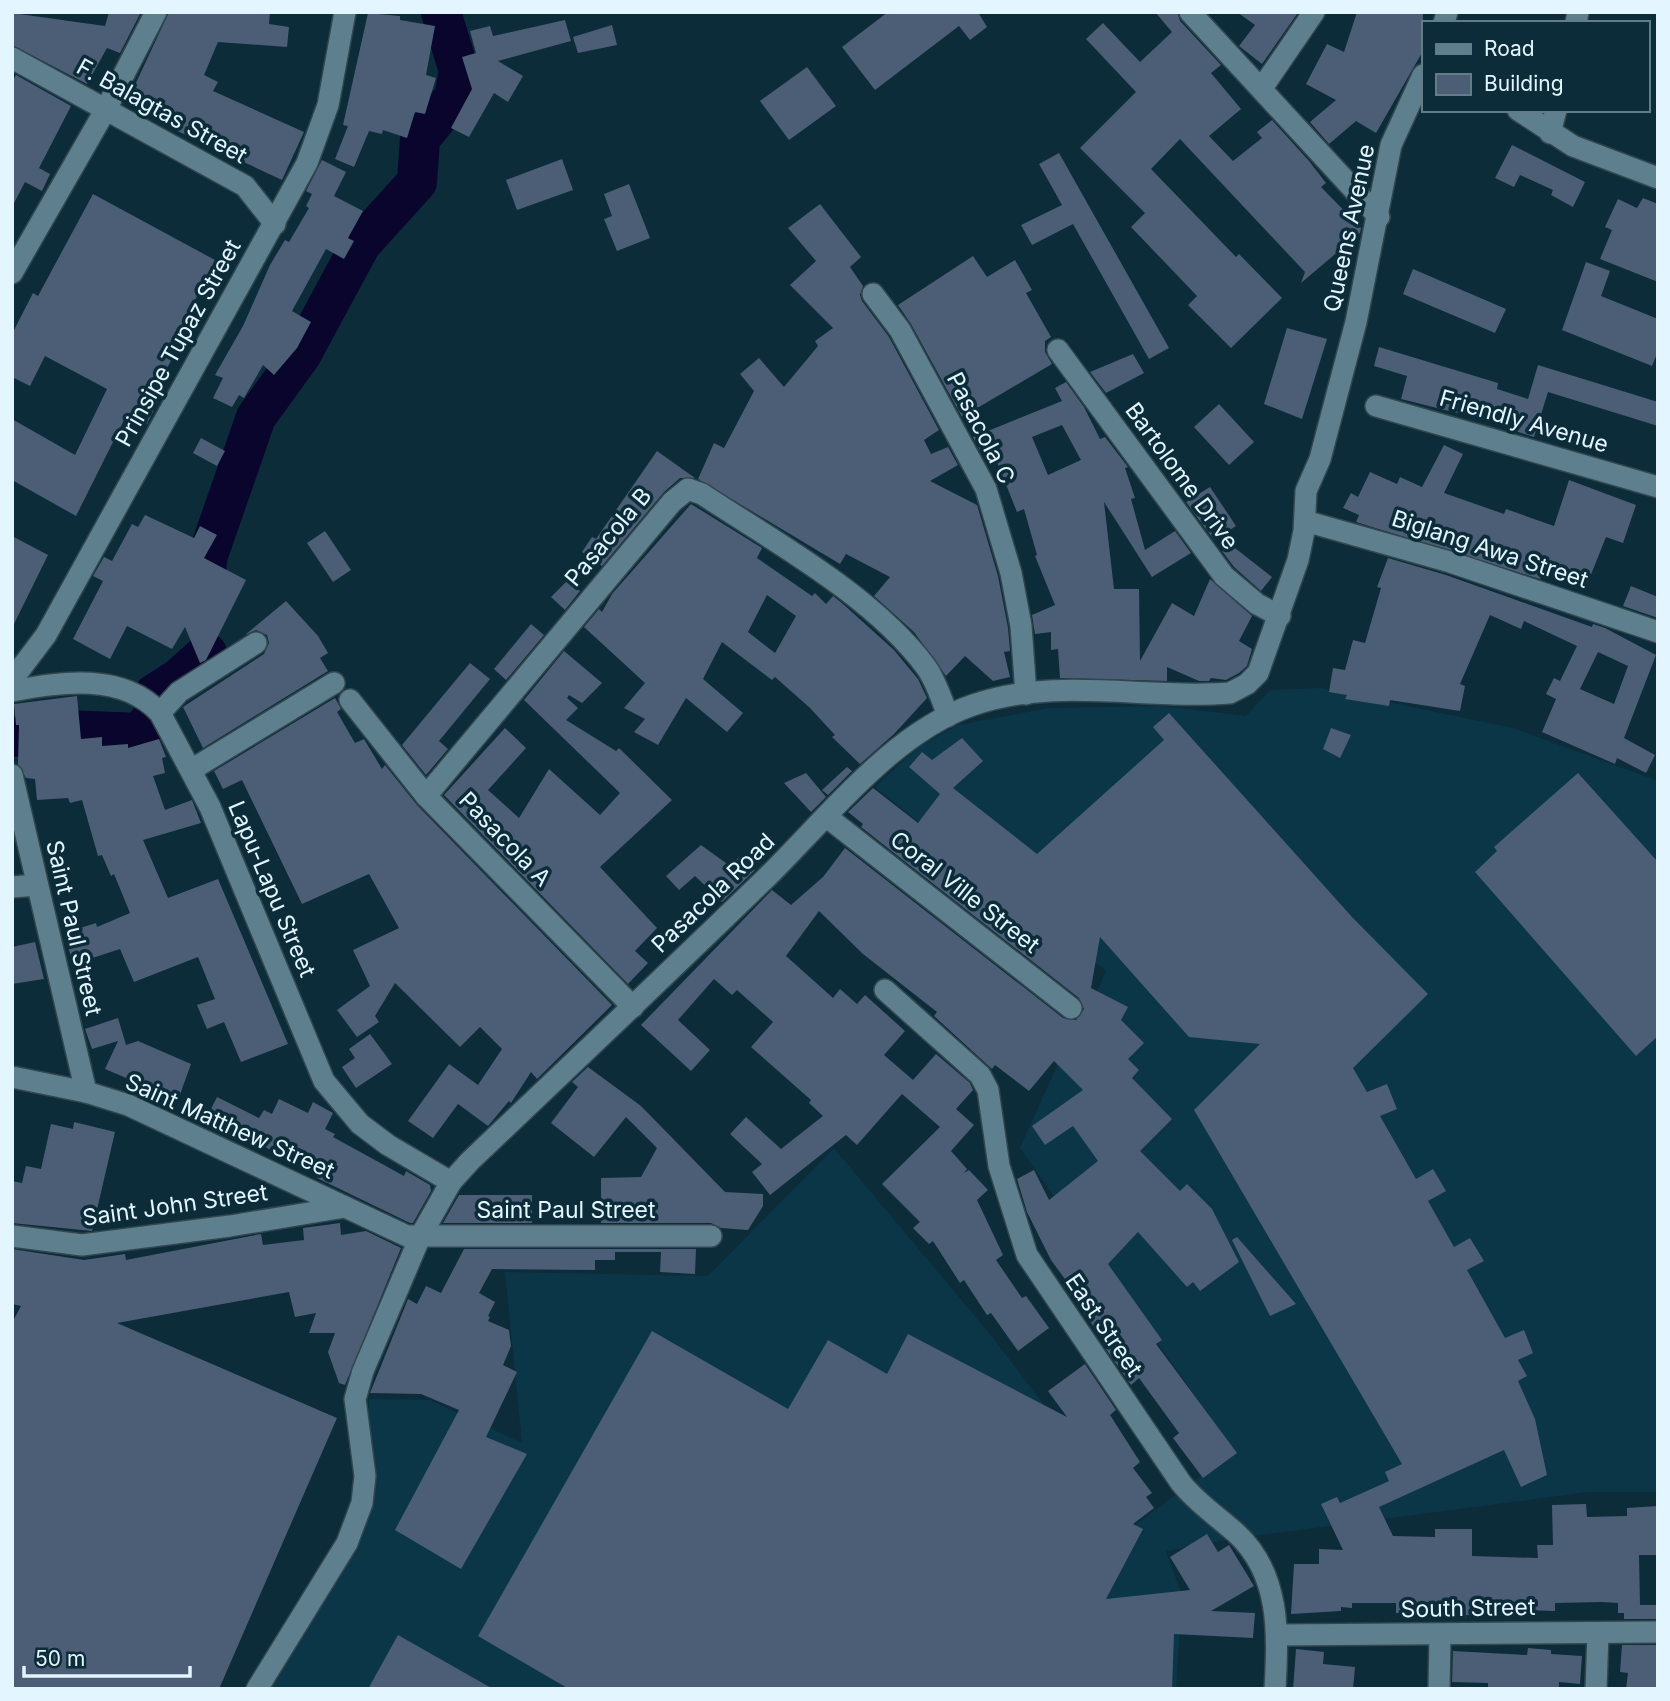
<svg xmlns="http://www.w3.org/2000/svg" width="1670" height="1701" font-family="Inter,sans-serif">
  <rect width="100%" height="100%" fill="#0c2c39"/>
  <!-- built -->
  <polygon fill="#0b3647" points="1320,688 1513,728 1658,781 1658,1492 1588,1492 1231,1539 1166,1551 1182,1595 1176,1689 263,1689 366,1509 369,1399 430,1400 522,1443 505,1272 708,1276 834,1148 994,1339 1135,1525 1234,1451 1020,1148 1061,1057 1082,1025 1106,971 875,787 918,747 958,725 1049,708 1162,706 1246,716 1270,690"/>
  <g fill="none" stroke-linecap="round" stroke-linejoin="round">
    <!-- river -->
    <g stroke="#09052c" stroke-width="40">
      <polyline points="205,606 207,558 256,417 301,355 361,244 417,182 420,139 454,97 459,71 441,12"/>
      <polyline points="154,694 179,678 207,653"/>
      <polyline points="12,737 65,730 140,733 153,716"/>
    </g>
  </g>
  <!-- building -->
  <g fill="#4b5e75" fill-rule="evenodd">
    <polygon points="109,12 141,12 120,53 107,48 87,84 12,45 12,13 105,26"/>
    <polygon points="169,12 270,12 269,24 289,27 287,47 218,42 204,75 218,82 213,91 304,132 282,180 171,128 127,102"/>
    <polygon points="888,12 978,12 987,27 970,40 959,26 875,90 842,47"/>
    <polygon points="1155,12 1177,12 1180,21 1221,65 1211,73 1241,109 1209,136 1233,161 1262,138 1257,132 1272,120 1309,161 1326,183 1321,187 1361,228 1360,233 1301,283 1305,272 1180,139 1151,169 1236,257 1239,254 1282,298 1231,348 1188,305 1197,296 1131,227 1145,213 1080,148 1136,92 1086,39 1103,23 1140,62 1172,32"/>
    <polygon points="1237,12 1294,12 1297,14 1262,64 1239,46 1255,25"/>
    <polygon points="1357,12 1423,12 1423,51 1376,133 1356,121 1329,144 1310,122 1336,100 1306,84 1327,44 1344,52"/>
    <polygon points="368,13 400,16 400,20 435,26 426,75 436,78 425,114 415,112 407,138 383,130 382,134 369,131 354,167 335,159 348,126 343,125"/>
    <polygon points="565,20 571,41 498,61 523,76 508,102 494,93 469,137 451,128 472,89 462,57 476,53 470,31 490,26 493,36"/>
    <polygon points="612,25 617,45 578,53 573,37"/>
    <polygon points="807,67 836,106 789,140 760,101"/>
    <polygon points="16,75 71,106 39,168 50,174 42,191 25,182 12,207 12,81"/>
    <polygon points="1512,145 1585,182 1573,207 1551,195 1553,190 1520,175 1514,187 1495,178"/>
    <polygon points="1059,153 1169,348 1149,359 1073,224 1032,245 1021,225 1062,205 1039,164"/>
    <polygon points="562,159 573,190 517,210 506,180"/>
    <polygon points="322,160 346,172 334,196 363,211 348,238 354,241 344,259 326,249 292,311 311,322 297,348 274,375 263,365 244,398 239,395 232,407 213,398 223,378 215,375 243,326 270,265 285,240 289,242 309,208 306,206 312,194 306,191"/>
    <polygon points="629,184 650,238 617,251 604,219 612,216 604,194"/>
    <polygon points="93,194 215,260 171,348 176,351 162,378 165,380 165,387 147,424 127,414 76,516 12,480 12,419 75,455 107,389 45,356 30,386 12,377 12,334 33,293 38,296"/>
    <polygon points="1643,198 1658,204 1658,282 1600,259 1612,230 1605,227 1618,199 1637,208"/>
    <polygon points="820,204 861,257 850,267 863,286 860,295 862,301 889,337 939,430 924,440 931,454 948,447 958,465 930,481 977,505 998,576 1008,628 1010,651 1004,652 1010,677 993,681 965,656 946,676 914,632 874,596 890,577 846,554 840,564 698,479 714,443 724,448 754,391 740,374 759,358 784,387 818,346 815,341 833,328 790,285 816,261 788,228"/>
    <polygon points="973,256 987,277 1015,260 1032,290 1026,293 1051,337 1045,341 1045,352 1052,364 962,417 911,324 898,305"/>
    <polygon points="1586,262 1610,271 1601,296 1658,319 1658,351 1652,366 1562,330"/>
    <polygon points="1413,269 1506,309 1495,333 1403,294"/>
    <polygon points="1287,328 1327,339 1302,419 1264,404"/>
    <polygon points="1379,347 1498,383 1497,389 1528,399 1538,365 1658,402 1658,426 1548,392 1534,437 1506,428 1509,417 1467,406 1465,415 1401,399 1407,376 1374,366"/>
    <polygon points="1133,354 1144,373 1106,393 1090,372"/>
    <path d="M1066,382L1084,407L1100,439L1105,437L1128,467L1125,468L1135,498L1131,499L1145,550L1175,531L1191,553L1152,577L1104,502L1114,589H1139L1140,661L1172,603L1194,616L1210,579L1252,616L1239,641L1252,649L1247,666L1239,673L1226,680L1211,678L1209,681H1199L1167,667V681L1060,678L1058,649L1051,650V632L1035,634L1032,615L1055,605L1035,556L1037,555L1024,509L1017,512L995,457L993,461L988,448L981,452L973,437L1062,401L1055,388ZM1062,425L1081,460L1048,475L1032,437Z"/>
    <polygon points="1219,404 1254,442 1229,465 1194,427"/>
    <polygon points="201,438 225,451 217,466 193,453"/>
    <polygon points="1444,445 1463,454 1444,493 1504,514 1506,509 1554,526 1569,480 1636,505 1623,543 1606,537 1588,582 1546,564 1540,579 1356,522 1359,515 1343,508 1351,493 1358,497 1370,472 1397,484 1400,477 1422,487"/>
    <polygon points="657,451 695,478 680,478 664,492 602,566 582,552 592,537 596,539"/>
    <polygon points="1210,487 1236,526 1214,540 1186,502"/>
    <path d="M691,504L762,548L757,558L812,596L815,593L826,604L833,596L843,604L894,650L918,679L927,698L894,734L860,764L832,737L835,735L810,708L775,677L772,680L722,642L703,679L743,713L727,732L686,698L658,745L634,732L645,719L624,708L645,683L584,627L599,609L602,612L612,594ZM767,595L796,616L775,653L748,632Z"/>
    <polygon points="145,515 194,538 200,526 217,535 204,558 246,580 206,660 200,663 185,627 172,649 127,626 110,659 73,639 103,581 93,576 104,557 112,561 132,524 138,527"/>
    <polygon points="325,531 351,570 333,582 307,543"/>
    <polygon points="12,536 48,555 12,628"/>
    <polygon points="1226,541 1272,577 1261,591 1234,567 1222,551"/>
    <path d="M1388,558L1446,575L1592,627L1593,624L1605,628L1656,655L1624,738L1655,755L1646,773L1617,758L1615,764L1542,732L1556,699L1546,694L1554,678L1560,681L1577,646L1524,621L1521,629L1490,615L1460,684L1465,686L1460,711L1390,700L1389,706L1345,699L1347,695L1329,692L1333,668L1345,670L1353,640L1365,643L1381,588L1377,587ZM1598,652L1628,666L1614,704L1580,689Z"/>
    <polygon points="568,580 580,591 565,610 551,597"/>
    <polygon points="1631,586 1658,597 1658,618 1623,606"/>
    <polygon points="286,601 318,636 328,653 320,658 328,671 203,748 183,707 264,654 269,643 267,635 256,630 245,635"/>
    <polygon points="531,624 544,635 506,680 494,669"/>
    <polygon points="564,651 602,683 582,703 569,695 567,698 578,708 566,720 616,751 619,748 672,800 600,867 657,928 635,951 648,963 628,984 444,795 505,728 526,748 488,790 519,818 549,769 600,815 620,793 524,700"/>
    <polygon points="470,663 490,679 439,741 448,749 426,775 402,745"/>
    <polygon points="77,696 81,739 102,737 102,746 128,744 128,748 159,739 166,757 162,758 165,773 153,776 165,810 192,800 201,823 143,840 168,898 218,879 288,1044 241,1062 224,1022 207,1029 197,1005 215,999 198,957 134,982 120,949 74,964 66,942 80,938 77,929 96,923 97,927 130,913 114,874 111,876 102,855 98,856 82,800 70,803 68,798 37,800 35,779 26,778 18,764 19,725 16,725 14,704"/>
    <polygon points="335,698 341,709 337,712 355,743 364,739 382,769 385,765 417,805 612,1005 537,1079 531,1072 511,1103 509,1101 488,1126 458,1104 433,1138 408,1121 449,1064 478,1085 502,1049 480,1027 460,1047 395,983 375,1016 379,1022 357,1037 337,1010 370,986 353,950 399,928 369,874 302,904 242,780 223,789 214,771"/>
    <polygon points="1169,713 1352,917 1428,994 1353,1068 1367,1092 1387,1084 1397,1109 1380,1116 1416,1179 1433,1169 1446,1191 1428,1201 1454,1247 1470,1238 1484,1261 1467,1270 1505,1338 1524,1330 1533,1353 1518,1360 1527,1376 1518,1381 1535,1419 1547,1475 1521,1487 1504,1450 1379,1507 1393,1536 1435,1537 1435,1529 1472,1529 1472,1556 1538,1558 1537,1545 1553,1545 1552,1505 1586,1504 1587,1517 1627,1516 1627,1508 1658,1506 1658,1555 1639,1555 1640,1605 1658,1605 1658,1619 1624,1619 1624,1613 1618,1613 1618,1603 1602,1602 1555,1603 1555,1611 1492,1609 1492,1615 1466,1615 1466,1618 1442,1618 1442,1613 1396,1613 1396,1603 1352,1603 1352,1608 1341,1607 1341,1611 1291,1614 1294,1564 1319,1564 1319,1549 1343,1550 1321,1504 1337,1497 1340,1503 1389,1481 1385,1472 1402,1464 1194,1110 1260,1044 1189,1037 1100,937 1091,988 1128,1007 1121,1020 1144,1043 1128,1059 1139,1070 1132,1078 1172,1119 1140,1151 1180,1191 1187,1184 1212,1209 1239,1262 1200,1291 1193,1282 1187,1287 1138,1232 1108,1264 1162,1340 1156,1344 1237,1453 1203,1478 1173,1438 1179,1433 1139,1378 1131,1385 1106,1349 1109,1347 1063,1285 1067,1282 1051,1260 1027,1212 1017,1179 1034,1170 1049,1200 1098,1161 1073,1126 1045,1145 1032,1126 1083,1090 1054,1061 1029,1091 995,1065 992,1069 934,1016 937,1012 863,954 819,911 786,956 833,998 840,989 857,1004 865,995 905,1031 884,1055 913,1080 936,1054 970,1083 973,1090 956,1109 974,1125 951,1151 967,1169 964,1173 969,1170 988,1190 977,1200 1003,1255 996,1260 1022,1298 1026,1296 1049,1328 1018,1351 991,1313 987,1315 964,1280 960,1283 933,1241 929,1244 913,1228 920,1222 882,1184 940,1127 902,1094 857,1145 846,1135 770,1195 752,1172 762,1164 730,1134 746,1117 781,1149 823,1116 809,1103 811,1100 751,1047 773,1022 737,990 732,995 714,979 678,1020 710,1050 691,1071 641,1025 772,890 791,905 823,877 845,848 1063,1018 1076,1020 1084,1009 1079,998 861,827 863,824 848,812 873,788 918,823 940,794 909,767 922,752 932,760 962,738 983,761 953,788 1037,854 1164,740 1153,727"/>
    <polygon points="1331,728 1351,735 1340,758 1323,749"/>
    <polygon points="847,767 852,771 828,795 822,790"/>
    <polygon points="806,773 826,797 811,812 784,783"/>
    <polygon points="1578,773 1658,862 1658,1036 1636,1056 1475,872 1497,851 1494,847"/>
    <polygon points="701,845 730,866 740,856 755,870 722,902 695,876 679,890 666,876"/>
    <polygon points="35,942 44,979 12,984 12,947"/>
    <polygon points="118,1018 126,1045 138,1041 191,1064 178,1100 105,1069 118,1041 92,1049 85,1029"/>
    <polygon points="370,1034 392,1064 356,1088 342,1067 355,1058 349,1049"/>
    <polygon points="588,1067 641,1106 725,1192 763,1194 763,1206 748,1230 721,1228 711,1223 601,1223 601,1178 641,1177 657,1148 626,1117 594,1157 551,1123 578,1087 572,1082"/>
    <polygon points="217,1097 259,1118 264,1110 272,1114 279,1099 308,1113 313,1102 333,1113 325,1129 335,1134 333,1137 404,1176 406,1171 411,1174 430,1185 431,1191 413,1223 410,1223 317,1178 320,1173 206,1119"/>
    <polygon points="74,1122 115,1132 92,1231 12,1223 12,1181 22,1183 26,1166 41,1169 51,1124 73,1129"/>
    <polygon points="459,1195 532,1195 532,1223 443,1223"/>
    <polygon points="340,1223 341,1235 366,1231 401,1248 345,1385 339,1383 328,1352 335,1333 309,1333 316,1313 295,1317 289,1292 117,1323 337,1418 219,1689 12,1689 12,1323 21,1306 12,1304 12,1249 84,1260 125,1254 126,1260 261,1234 263,1245 304,1240 303,1228"/>
    <polygon points="1237,1237 1296,1304 1270,1316 1232,1240"/>
    <polygon points="464,1249 696,1249 695,1274 660,1272 661,1252 615,1252 615,1260 595,1260 595,1270 492,1269 479,1293 495,1302 488,1316 490,1317 488,1321 509,1330 511,1346 503,1365 517,1372 486,1437 527,1454 461,1569 395,1530 459,1410 421,1394 370,1393 408,1299 417,1304 426,1286 441,1293"/>
    <polygon points="652,1331 788,1409 828,1340 887,1374 908,1334 1067,1417 1048,1391 1085,1364 1116,1410 1110,1415 1140,1462 1133,1468 1152,1493 1146,1497 1154,1508 1133,1524 1143,1529 1106,1599 1190,1590 1170,1557 1207,1534 1218,1552 1229,1545 1254,1586 1211,1611 1255,1613 1253,1638 1174,1634 1172,1689 569,1689 478,1636"/>
    <polygon points="398,1635 493,1689 368,1689"/>
    <polygon points="1622,1645 1658,1645 1658,1689 1626,1689 1628,1673 1620,1672"/>
    <polygon points="1528,1648 1551,1650 1551,1654 1582,1656 1580,1684 1559,1682 1559,1689 1488,1689 1488,1683 1452,1682 1453,1651 1527,1655"/>
    <polygon points="1296,1649 1324,1652 1323,1664 1355,1667 1353,1689 1293,1689"/>
  </g>
  <g fill="none" stroke-linecap="round" stroke-linejoin="round">
    <defs>
      <g id="street">
        <polyline points="1190,12 1379,217"/>
        <polyline points="1576,23 1578,12"/>
        <polyline points="12,58 245,186 275,224"/>
        <polyline points="1262,88 1314,12"/>
        <polyline points="1518,110 1573,146 1658,178"/>
        <polyline points="1550,133 1556,110"/>
        <polyline points="873,294 900,330 986,489 1011,573 1021,626 1026,694"/>
        <polyline points="1058,350 1224,576 1257,604 1280,616"/>
        <polyline points="1376,406 1658,487"/>
        <polyline points="1305,521 1450,562 1658,632"/>
        <polyline points="12,680 46,635 307,163 328,105 345,12"/>
        <polyline points="350,700 426,796 633,1007"/>
        <polyline points="160,713 179,692 256,643"/>
        <polyline points="191,770 334,683"/>
        <polyline points="12,775 86,1092"/>
        <path d="M426,796L672,502L688,489L702,494C776,543 872,595 926,667C936,681 942,700 948,716"/>
        <polyline points="827,817 1071,1008"/>
        <polyline points="12,887 37,885"/>
        <path d="M885,990L980,1075L988,1090L999,1166L1027,1255L1181,1483C1197,1503 1217,1516 1236,1533C1281,1574 1278,1634 1275,1689"/>
        <polyline points="12,1077 86,1092 128,1105 407,1236 711,1236"/>
        <polyline points="12,1236 82,1245 230,1226 345,1207"/>
        <polyline points="1278,1635 1658,1632"/>
        <polyline points="1439,1689 1440,1635"/>
        <polyline points="1596,1689 1598,1633"/>
      </g>
      <g id="secondary">
        <polyline points="1444,23 1447,12"/>
        <polyline points="12,273 106,109 156,12"/>
        <path d="M12,691C61,682 122,672 160,713L210,807L324,1081L360,1124L388,1145L451,1182"/>
        <path d="M257,1689L347,1543L362,1503L365,1476L355,1399L363,1371L420,1237L451,1182L470,1161C568,1068 667,974 764,880C825,821 891,733 973,705C1056,676 1145,700 1230,693L1247,684L1258,673L1298,560L1304,531L1306,491L1320,459L1356,322L1391,145L1423,75"/>
      </g>
    </defs>
    <!-- street casing -->
    <use href="#street" stroke="#32464e" stroke-width="24"/>
    <!-- secondary casing -->
    <use href="#secondary" stroke="#32464e" stroke-width="24"/>
    <!-- street -->
    <use href="#street" stroke="#5e7f8e" stroke-width="21"/>
    <!-- secondary -->
    <use href="#secondary" stroke="#5e7f8e" stroke-width="21"/>
  </g>
  <g text-anchor="middle" dominant-baseline="central" stroke-width="7" stroke-linejoin="round" paint-order="stroke">
    <!-- street labels -->
    <g font-size="23" fill="#e3f5fe" stroke="#0c2c39">
      <text transform="translate(162 111) rotate(29)">F. Balagtas Street</text>
      <text transform="translate(1349 228) rotate(-78)">Queens Avenue</text>
      <text transform="translate(178 343) rotate(-61)">Prinsipe Tupaz Street</text>
      <text transform="translate(1524 421) rotate(16)">Friendly Avenue</text>
      <text transform="translate(981 428) rotate(63)">Pasacola C</text>
      <text transform="translate(1182 476) rotate(54)">Bartolome Drive</text>
      <text transform="translate(608 537) rotate(-50)">Pasacola B</text>
      <text transform="translate(1490 549) rotate(18)">Biglang Awa Street</text>
      <text transform="translate(505 839) rotate(46)">Pasacola A</text>
      <text transform="translate(272 889) rotate(67)">Lapu-Lapu Street</text>
      <text transform="translate(965 892) rotate(38)">Coral Ville Street</text>
      <text transform="translate(713 893) rotate(-44)">Pasacola Road</text>
      <text transform="translate(74 928) rotate(77)">Saint Paul Street</text>
      <text transform="translate(230 1126) rotate(24)">Saint Matthew Street</text>
      <text transform="translate(175 1205) rotate(-8)">Saint John Street</text>
      <text x="566" y="1210">Saint Paul Street</text>
      <text transform="translate(1104 1325) rotate(56)">East Street</text>
      <text transform="translate(1468 1608) rotate(-1)">South Street</text>
    </g>
  </g>
  <!-- border -->
  <rect width="1670" height="1701" fill="none" stroke="#e3f5fe" stroke-width="28"/>
  <!-- legend -->
  <rect x="1422" y="21" width="228" height="91" fill="#0c2c39" stroke="#627c88" stroke-width="2"/>
  <rect x="1436" y="44" width="35" height="10" fill="#5e7f8e" stroke="#627c88" stroke-width="2"/>
  <text x="1484" y="56" font-size="21" fill="#e3f5fe">Road</text>
  <rect x="1436" y="74" width="35" height="21" fill="#4b5e75" stroke="#627c88" stroke-width="2"/>
  <text x="1484" y="91" font-size="21" fill="#e3f5fe">Building</text>
  <!-- scale -->
  <path d="M24 1666v10h166v-10" fill="none" stroke="#e3f5fe" stroke-width="3.5"/>
  <text x="35" y="1666" font-size="21" fill="#e3f5fe" stroke="#0c2c39" stroke-width="5" paint-order="stroke">50 m</text>
</svg>
